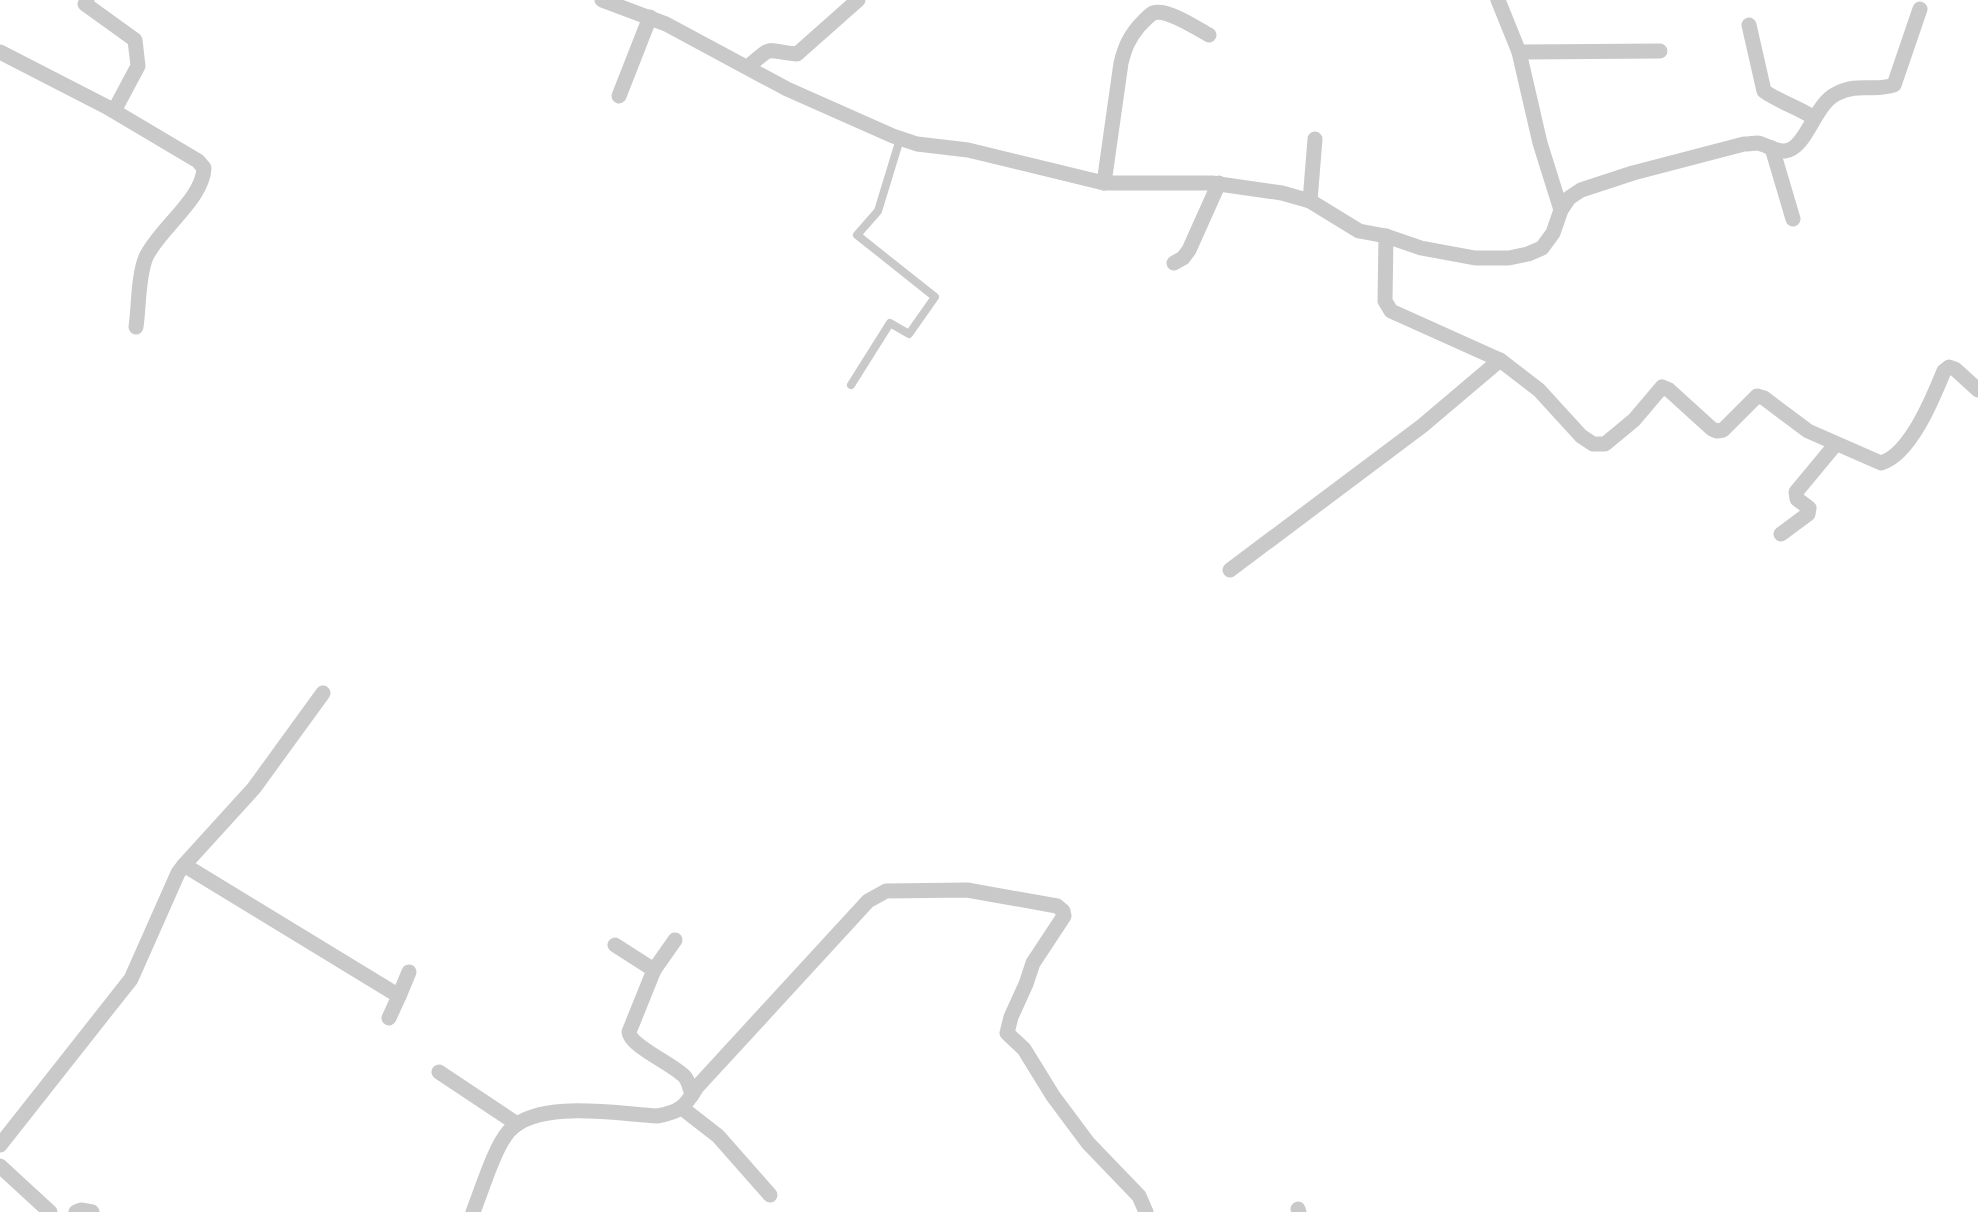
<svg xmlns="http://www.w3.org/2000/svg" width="1978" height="1212" font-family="'Noto Sans',sans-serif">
  <rect width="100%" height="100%" fill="#fff"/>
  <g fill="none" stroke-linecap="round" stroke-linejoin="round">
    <!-- lane -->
    <polyline stroke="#c9c9c9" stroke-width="8" points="851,385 890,323 909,334 935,297 857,235 878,211 900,139"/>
    <!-- street -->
    <g stroke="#c9c9c9" stroke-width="15">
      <polyline points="87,0 85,4 135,40 138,66 114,111"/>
      <path d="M602,0L666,24L787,89L893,136L917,144L968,150L1104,183H1212L1282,193L1310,201L1359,231L1386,236L1421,248L1475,258H1509L1528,254L1542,248L1553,233L1561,210L1569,198L1581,190L1633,173L1744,144C1749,144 1754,143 1758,143C1767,145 1776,152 1785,151C1807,148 1814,105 1836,94C1858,82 1873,92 1894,85L1920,9"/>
      <polyline points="1498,0 1519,52 1540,143 1561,210"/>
      <path d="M1749,25L1764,91C1779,102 1798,107 1814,118"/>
      <path d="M0,52L107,107L198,161L204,168C203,199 159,229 146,257C138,276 139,306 136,327"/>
      <polyline points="1519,52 1660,51"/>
      <path d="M748,67C774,44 764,51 797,54L858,0"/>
      <polyline points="619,96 650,17"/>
      <polyline points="1772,148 1793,219"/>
      <path d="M1104,183L1121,63C1125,47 1129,38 1139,26C1143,22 1148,16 1153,13C1167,8 1196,28 1209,35"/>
      <polyline points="1310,201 1315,139"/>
      <path d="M1386,236L1385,301L1391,311L1500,360L1539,390L1581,436L1593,444H1605L1634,420L1662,387L1669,390L1712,429L1717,431L1723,430L1757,396L1764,398L1808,431L1881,463C1910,455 1933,398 1944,371L1949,367L1955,369L1978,390"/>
      <polyline points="1174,263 1183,258 1189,250 1219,183"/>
      <polyline points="1781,534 1808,514 1809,508 1797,499 1796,492 1835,445"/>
      <polyline points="1230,570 1422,426 1500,360"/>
      <polyline points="184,865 399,996 389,1018"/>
      <path d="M615,945L654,970L629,1032C630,1046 673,1064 685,1077C689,1082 690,1089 692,1095"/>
      <polyline points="654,970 675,940"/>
      <polyline points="399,996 409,972"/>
      <polyline points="439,1072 517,1124"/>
      <polyline points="682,1108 718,1136 770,1195"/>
      <polyline points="0,1145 131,979 178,873 184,865 254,788 323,693"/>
      <polyline points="0,1166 50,1212"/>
      <polyline points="1298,1209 1299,1212"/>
      <polyline points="76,1212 81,1210 92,1212"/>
      <path d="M473,1212C482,1190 494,1148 509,1131C538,1099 618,1114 657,1116C680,1112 685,1107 697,1087L868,901L886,891L967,890L1057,906L1063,911L1064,916L1033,963L1026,984L1011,1017L1007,1033L1024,1049L1053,1096L1088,1143L1139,1196L1146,1212"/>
    </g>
  </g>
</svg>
